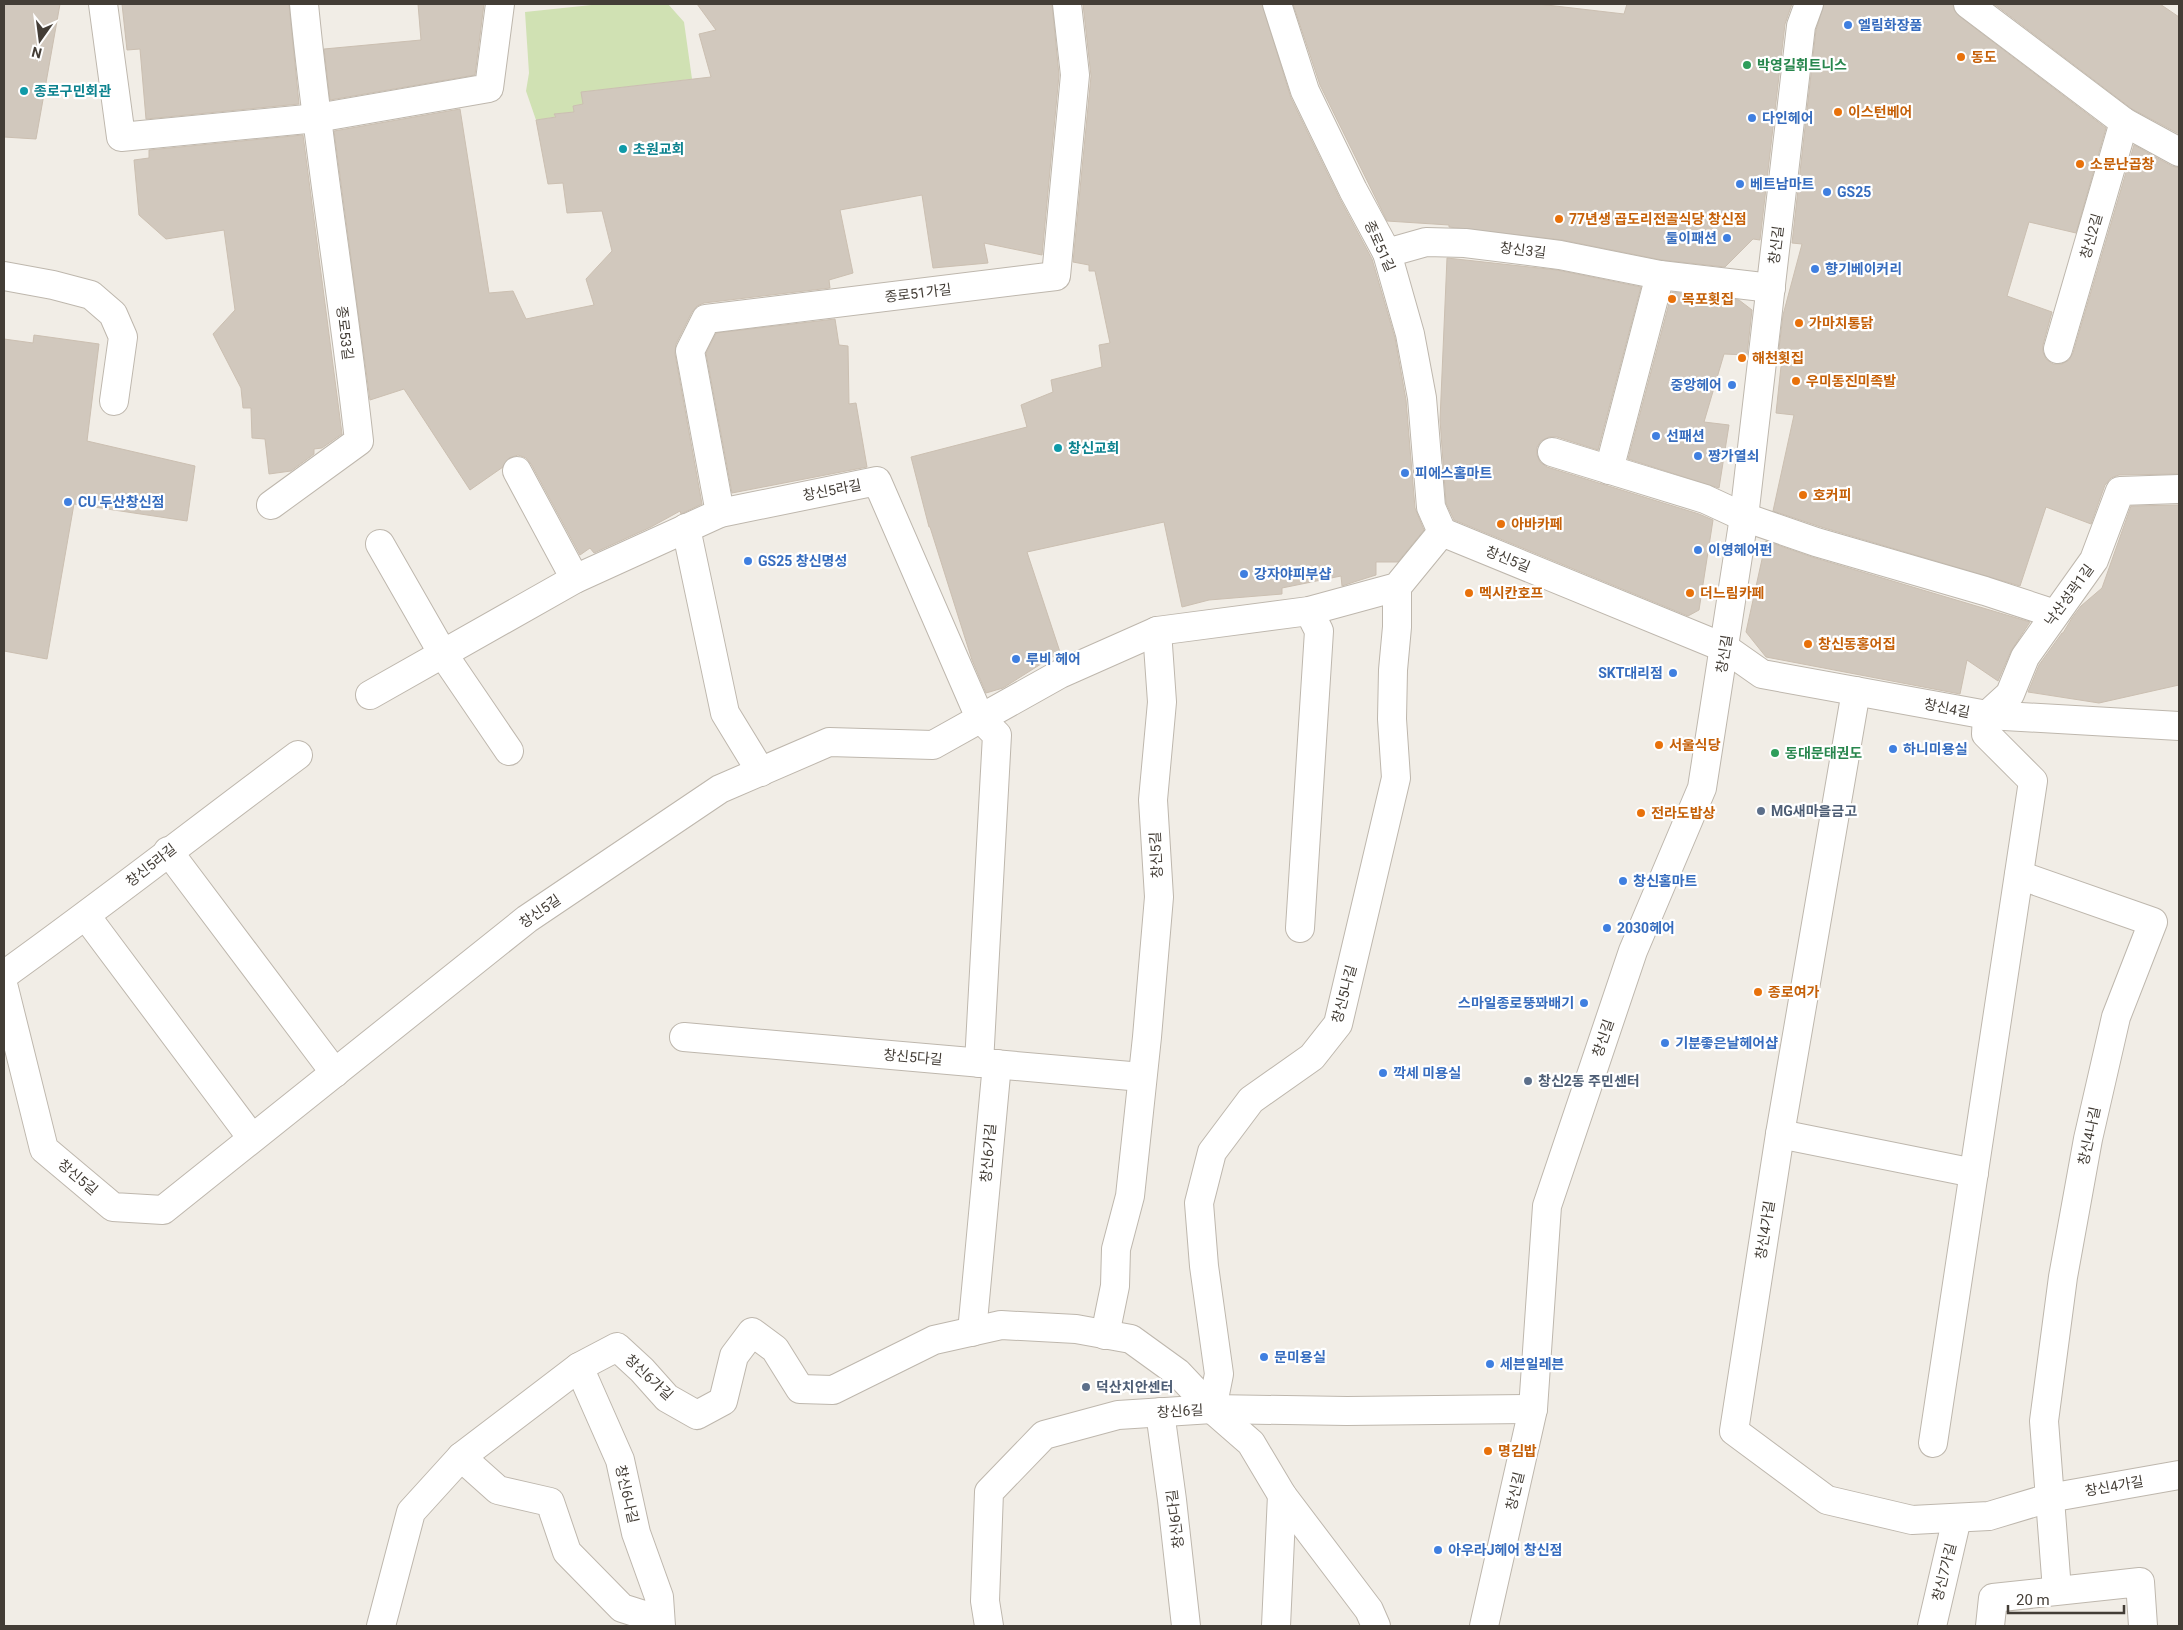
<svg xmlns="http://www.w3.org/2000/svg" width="2183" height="1630" font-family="Roboto,'Noto Sans KR',sans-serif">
  <rect width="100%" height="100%" fill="#f1ede6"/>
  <!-- green -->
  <polygon fill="#d0e1b3" points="601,4 668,4 684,22 692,79 582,92 583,104 573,106 574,112 555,114 555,117 536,120 526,91 529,73 525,12"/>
  <!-- building -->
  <g fill="#d1c8bd" stroke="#cbbfb1">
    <polygon points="4,4 60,4 36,139 4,137"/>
    <polygon points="122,4 289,4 299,104 146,119 140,49 127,50"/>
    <polygon points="418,4 484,4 475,75 330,100 324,49 421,40"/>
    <polygon points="697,4 1052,4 1059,75 1042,255 984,243 988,263 933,268 922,195 840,210 853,273 829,280 830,288 704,303 697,306 692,312 676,344 675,354 702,504 681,514 680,511 651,527 594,553 590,548 580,555 531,464 526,458 518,455 509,458 503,467 470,490 404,389 370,400 334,131 460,109 489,293 513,291 526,319 594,305 586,279 612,251 602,211 567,213 563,183 548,184 536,120 556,117 554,114 574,112 573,106 583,104 581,92 711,77 699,34 716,30"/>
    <polygon points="1083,4 1262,4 1291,98 1339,197 1372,259 1395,338 1406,400 1415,508 1424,530 1398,562 1376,562 1376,575 1354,582 1342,586 1341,576 1282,588 1282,594 1209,600 1182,607 1164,522 1027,552 1060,652 1003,688 986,693 972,660 930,527 929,527 911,457 1027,427 1021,405 1053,392 1051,380 1102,367 1099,345 1110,343 1095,271 1089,271 1089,265 1073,262 1091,76"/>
    <polygon points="1293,4 1538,4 1624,14 1627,4 1792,4 1785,24 1760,240 1753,239 1725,267 1662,260 1562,240 1449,227 1449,225 1387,221 1320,85"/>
    <polygon points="1824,4 1953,4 1954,10 1959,16 2106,128 2076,233 2029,222 2007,296 2052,312 2043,345 2043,352 2046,359 2053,364 2062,364 2069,360 2073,353 2134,145 2172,166 2179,168 2179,474 2119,475 2111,478 2105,485 2091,524 2046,507 2020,586 1821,527 1773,511 1794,415 1776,413 1782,357 1778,357 1783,315 1802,244 1792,243 1816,30"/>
    <polygon points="1994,4 2160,4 2179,17 2179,134 2132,109"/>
    <polygon points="303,135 342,434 322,448 314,449 314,454 291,471 269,474 265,439 252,438 251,408 243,408 241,388 213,334 235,310 224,230 166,239 139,215 134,160 149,158 149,150"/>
    <polygon points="1447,258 1557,270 1641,287 1598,450 1557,437 1549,437 1541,441 1537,447 1537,455 1540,462 1547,467 1699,514 1713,520 1699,610 1688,616 1454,520 1446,503 1440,420"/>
    <polygon points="1672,292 1739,300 1752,310 1747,355 1724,354 1704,422 1729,425 1719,488 1628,459"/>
    <polygon points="835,319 839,345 848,346 849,404 856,403 867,467 732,493 706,353 716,333"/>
    <polygon points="34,335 99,344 87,441 195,466 187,521 74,504 47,659 4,651 4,339 33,343"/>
    <polygon points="2179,505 2179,685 2099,703 2028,692 2039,665 2062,633 2063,633 2072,618 2081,606 2102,588 2131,506"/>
    <polygon points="1766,541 1812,557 2030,622 2011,651 1998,681 1967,660 1960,694 1766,657 1746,632"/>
  </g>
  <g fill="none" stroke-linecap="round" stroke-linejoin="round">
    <defs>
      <g id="street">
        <polyline points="103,4 121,137 317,118 489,88 500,4"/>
        <polyline points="1277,4 1305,91 1353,190 1387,253 1410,334 1422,398 1431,507 1442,532"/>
        <polyline points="1968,4 2124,122 2179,152"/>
        <polyline points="1387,253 1426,242 1465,243 1560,255 1660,275 1771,288"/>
        <polyline points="4,276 53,285 91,295 113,314 123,337 114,401"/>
        <polyline points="2058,349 2124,122"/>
        <polyline points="1552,452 1705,499 1744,517 1816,542 1985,591 2055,614"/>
        <polyline points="1609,470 1660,275"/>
        <polyline points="517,471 575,579"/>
        <path d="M271,505L359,441C343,295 318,150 304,4"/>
        <polyline points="720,513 690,351 706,319 1056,276 1075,75 1067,4"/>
        <polyline points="686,528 725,713 761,772"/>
        <polyline points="380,544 443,654 509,751"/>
        <polyline points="1856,691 1780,1134 1734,1431 1827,1500 1912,1520 1989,1516 2049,1498 2179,1475"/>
        <polyline points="370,695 575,579 720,513 877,481 980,718 997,735 979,1063"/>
        <polyline points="168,851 335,1073"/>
        <polyline points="2019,875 2153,922 2116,1017 2088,1139 2063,1277 2044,1421 2057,1590"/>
        <polyline points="86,916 252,1138"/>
        <polyline points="1300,928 1319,631 1309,611"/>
        <path d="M4,975C103,904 200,828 298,755"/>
        <polyline points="4,988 44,1149 113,1207 163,1210 527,919 720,789 829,742 933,745 1060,674 1157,631 1309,611 1397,587 1442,532 1725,648 1762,674 1987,715 2179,726"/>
        <polyline points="684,1037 1142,1077"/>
        <polyline points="1780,1134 1974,1173"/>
        <polyline points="972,1332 997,1064"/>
        <polyline points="1105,1335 1115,1286 1116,1249 1130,1196 1147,1037 1159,897 1153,800 1162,702 1157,631"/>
        <polyline points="579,1367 620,1460 636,1533 659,1597 661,1626"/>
        <polyline points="1212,1409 1219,1374 1204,1266 1199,1203 1212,1152 1251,1100 1312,1057 1338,1024 1396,778 1392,719 1393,670 1397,627 1397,587"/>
        <polyline points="1160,1412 1172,1500 1186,1626"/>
        <polyline points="1933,1443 2033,781 1986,734 1987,715 2010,694 2025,657 2094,560 2120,491 2179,489"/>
        <polyline points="461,1457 498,1490 550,1502 567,1552 622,1608 660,1620"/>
        <polyline points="381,1626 411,1512 461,1457 579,1367 617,1347 642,1370 667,1398 697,1415 723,1401 734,1356 752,1332 775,1349 800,1389 833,1390 934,1340 1001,1325 1076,1329 1131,1339 1178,1373 1212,1409 1251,1443 1282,1495 1369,1610 1376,1626"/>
        <polyline points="989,1626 985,1601 989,1492 1044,1435 1118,1415 1212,1409 1347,1411 1533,1409"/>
        <polyline points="1276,1626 1282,1495"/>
        <polyline points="1484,1626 1533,1409 1547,1206 1633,951 1702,788 1744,517 1801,26 1809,4"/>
        <polyline points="1932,1626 1957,1518"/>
        <polyline points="1990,1626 1993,1598 2140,1582 2143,1626"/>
      </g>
    </defs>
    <!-- street casing -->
    <use href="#street" stroke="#beb7ad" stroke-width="30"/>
    <!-- street -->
    <use href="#street" stroke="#fff" stroke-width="28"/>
  </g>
  <!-- markers -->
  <g fill="#3f7fe0" stroke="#fff" stroke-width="2">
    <circle cx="1848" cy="25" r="5"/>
    <circle cx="1752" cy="118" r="5"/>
    <circle cx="1740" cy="184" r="5"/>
    <circle cx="1827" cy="192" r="5"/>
    <circle cx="1727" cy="238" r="5"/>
    <circle cx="1815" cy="269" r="5"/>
    <circle cx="1732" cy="385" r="5"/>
    <circle cx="1656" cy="436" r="5"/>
    <circle cx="1698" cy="456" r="5"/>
    <circle cx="1405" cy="473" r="5"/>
    <circle cx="68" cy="502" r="5"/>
    <circle cx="1698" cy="550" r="5"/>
    <circle cx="748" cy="561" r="5"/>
    <circle cx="1244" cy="574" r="5"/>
    <circle cx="1016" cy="659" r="5"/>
    <circle cx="1673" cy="673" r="5"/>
    <circle cx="1893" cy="749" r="5"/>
    <circle cx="1623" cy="881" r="5"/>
    <circle cx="1607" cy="928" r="5"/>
    <circle cx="1584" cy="1003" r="5"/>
    <circle cx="1665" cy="1043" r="5"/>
    <circle cx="1383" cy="1073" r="5"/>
    <circle cx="1264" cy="1357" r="5"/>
    <circle cx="1490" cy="1364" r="5"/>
    <circle cx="1438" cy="1550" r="5"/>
  </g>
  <g fill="#e8710a" stroke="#fff" stroke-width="2">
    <circle cx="1961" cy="57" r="5"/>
    <circle cx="1838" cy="112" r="5"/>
    <circle cx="2080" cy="164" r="5"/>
    <circle cx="1559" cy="219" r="5"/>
    <circle cx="1672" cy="299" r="5"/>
    <circle cx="1799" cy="323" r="5"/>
    <circle cx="1742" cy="358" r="5"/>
    <circle cx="1796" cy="381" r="5"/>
    <circle cx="1803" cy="495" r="5"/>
    <circle cx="1501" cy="524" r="5"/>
    <circle cx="1469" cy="593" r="5"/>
    <circle cx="1690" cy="593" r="5"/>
    <circle cx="1808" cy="644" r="5"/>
    <circle cx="1659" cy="745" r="5"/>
    <circle cx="1641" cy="813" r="5"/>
    <circle cx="1758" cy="992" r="5"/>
    <circle cx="1488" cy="1451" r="5"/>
  </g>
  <g fill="#2e9e5b" stroke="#fff" stroke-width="2">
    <circle cx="1747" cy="65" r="5"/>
    <circle cx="1775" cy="753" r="5"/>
  </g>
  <g fill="#0f9aa8" stroke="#fff" stroke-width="2">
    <circle cx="24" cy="91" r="5"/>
    <circle cx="623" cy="149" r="5"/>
    <circle cx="1058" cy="448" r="5"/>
  </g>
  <g fill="#5c6f8a" stroke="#fff" stroke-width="2">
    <circle cx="1761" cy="811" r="5"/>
    <circle cx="1528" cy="1081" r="5"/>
    <circle cx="1086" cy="1387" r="5"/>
  </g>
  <g text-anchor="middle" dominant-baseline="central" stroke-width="4.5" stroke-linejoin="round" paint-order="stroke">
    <!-- shop labels -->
    <g font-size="14" font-weight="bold" fill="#366cbe" stroke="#fff" text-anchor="start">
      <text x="1858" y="25">엘림화장품</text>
      <text x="1762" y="118">다인헤어</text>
      <text x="1750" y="184">베트남마트</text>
      <text x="1837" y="192">GS25</text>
      <text x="1717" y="238" text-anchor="end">둘이패션</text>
      <text x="1825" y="269">향기베이커리</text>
      <text x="1722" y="385" text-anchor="end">중앙헤어</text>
      <text x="1666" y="436">선패션</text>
      <text x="1708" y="456">짱가열쇠</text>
      <text x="1415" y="473">피에스홈마트</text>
      <text x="78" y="502">CU 두산창신점</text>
      <text x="1708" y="550">이영헤어펀</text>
      <text x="758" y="561">GS25 창신명성</text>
      <text x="1254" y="574">강자야피부샵</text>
      <text x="1026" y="659">루비 헤어</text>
      <text x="1663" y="673" text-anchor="end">SKT대리점</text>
      <text x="1903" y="749">하니미용실</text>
      <text x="1633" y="881">창신홈마트</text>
      <text x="1617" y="928">2030헤어</text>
      <text x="1574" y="1003" text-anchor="end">스마일종로뚱꽈배기</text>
      <text x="1675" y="1043">기분좋은날헤어샵</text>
      <text x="1393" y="1073">깍세 미용실</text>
      <text x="1274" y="1357">문미용실</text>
      <text x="1500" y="1364">세븐일레븐</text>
      <text x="1448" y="1550">아우라J헤어 창신점</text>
    </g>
    <!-- food labels -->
    <g font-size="14" font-weight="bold" fill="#c56008" stroke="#fff" text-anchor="start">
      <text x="1971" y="57">동도</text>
      <text x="1848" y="112">이스턴베어</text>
      <text x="2090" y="164">소문난곱창</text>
      <text x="1569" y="219">77년생 곱도리전골식당 창신점</text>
      <text x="1682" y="299">목포횟집</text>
      <text x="1809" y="323">가마치통닭</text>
      <text x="1752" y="358">해천횟집</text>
      <text x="1806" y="381">우미동진미족발</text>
      <text x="1813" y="495">호커피</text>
      <text x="1511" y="524">아바카페</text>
      <text x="1479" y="593">멕시칸호프</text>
      <text x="1700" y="593">더느림카페</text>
      <text x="1818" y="644">창신동홍어집</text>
      <text x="1669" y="745">서울식당</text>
      <text x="1651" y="813">전라도밥상</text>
      <text x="1768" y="992">종로여가</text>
      <text x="1498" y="1451">명김밥</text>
    </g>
    <!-- leisure labels -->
    <g font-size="14" font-weight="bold" fill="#27864d" stroke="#fff" text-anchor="start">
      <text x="1757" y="65">박영길휘트니스</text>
      <text x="1785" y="753">동대문태권도</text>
    </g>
    <!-- culture labels -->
    <g font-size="14" font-weight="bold" fill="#0d838f" stroke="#fff" text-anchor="start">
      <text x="34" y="91">종로구민회관</text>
      <text x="633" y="149">초원교회</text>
      <text x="1068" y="448">창신교회</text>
    </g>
    <!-- street labels -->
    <g font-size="14" fill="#433d36" stroke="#fff">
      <text transform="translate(2091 236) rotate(-74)">창신2길</text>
      <text transform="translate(1776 245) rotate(-83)">창신길</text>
      <text transform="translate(1380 246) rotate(66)">종로51길</text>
      <text transform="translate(1523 250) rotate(7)">창신3길</text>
      <text transform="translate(918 293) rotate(-7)">종로51가길</text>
      <text transform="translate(345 333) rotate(83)">종로53길</text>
      <text transform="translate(832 490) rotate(-11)">창신5라길</text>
      <text transform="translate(1508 559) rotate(22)">창신5길</text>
      <text transform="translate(2069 595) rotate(-54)">낙산성곽1길</text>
      <text transform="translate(1724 654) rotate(-81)">창신길</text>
      <text transform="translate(1947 708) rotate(11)">창신4길</text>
      <text transform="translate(1156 855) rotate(-93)">창신5길</text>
      <text transform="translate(151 865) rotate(-38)">창신5라길</text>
      <text transform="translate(540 911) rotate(-35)">창신5길</text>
      <text transform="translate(1344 994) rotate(-75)">창신5나길</text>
      <text transform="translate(1603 1038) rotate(-71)">창신길</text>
      <text transform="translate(913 1057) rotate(5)">창신5다길</text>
      <text transform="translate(2089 1136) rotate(-78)">창신4나길</text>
      <text transform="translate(988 1153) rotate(-85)">창신6가길</text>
      <text transform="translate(78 1177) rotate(40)">창신5길</text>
      <text transform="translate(1765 1230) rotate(-81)">창신4가길</text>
      <text transform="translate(649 1377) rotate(43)">창신6가길</text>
      <text transform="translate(1180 1411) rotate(-3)">창신6길</text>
      <text transform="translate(2114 1486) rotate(-10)">창신4가길</text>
      <text transform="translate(1515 1491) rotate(-77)">창신길</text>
      <text transform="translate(627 1494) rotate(77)">창신6나길</text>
      <text transform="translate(1175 1519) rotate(-97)">창신6다길</text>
      <text transform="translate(1944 1572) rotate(-76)">창신7가길</text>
    </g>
    <!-- service labels -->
    <g font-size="14" font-weight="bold" fill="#4e5e75" stroke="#fff" text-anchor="start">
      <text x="1771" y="811">MG새마을금고</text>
      <text x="1538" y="1081">창신2동 주민센터</text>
      <text x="1096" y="1387">덕산치안센터</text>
    </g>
  </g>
  <!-- border -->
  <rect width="2183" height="1630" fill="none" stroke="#433d36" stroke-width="10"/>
  <!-- north arrow -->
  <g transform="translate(40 40) rotate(194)" stroke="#ffffff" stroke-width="4" paint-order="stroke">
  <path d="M0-4L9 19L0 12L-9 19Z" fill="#433d36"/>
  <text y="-8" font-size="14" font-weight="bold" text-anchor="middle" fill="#433d36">N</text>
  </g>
  <!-- scale -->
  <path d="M2008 1605v8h116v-8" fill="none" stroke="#433d36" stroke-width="2.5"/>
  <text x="2016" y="1605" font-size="15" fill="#433d36" stroke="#ffffff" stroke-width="4" paint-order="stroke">20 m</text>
</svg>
